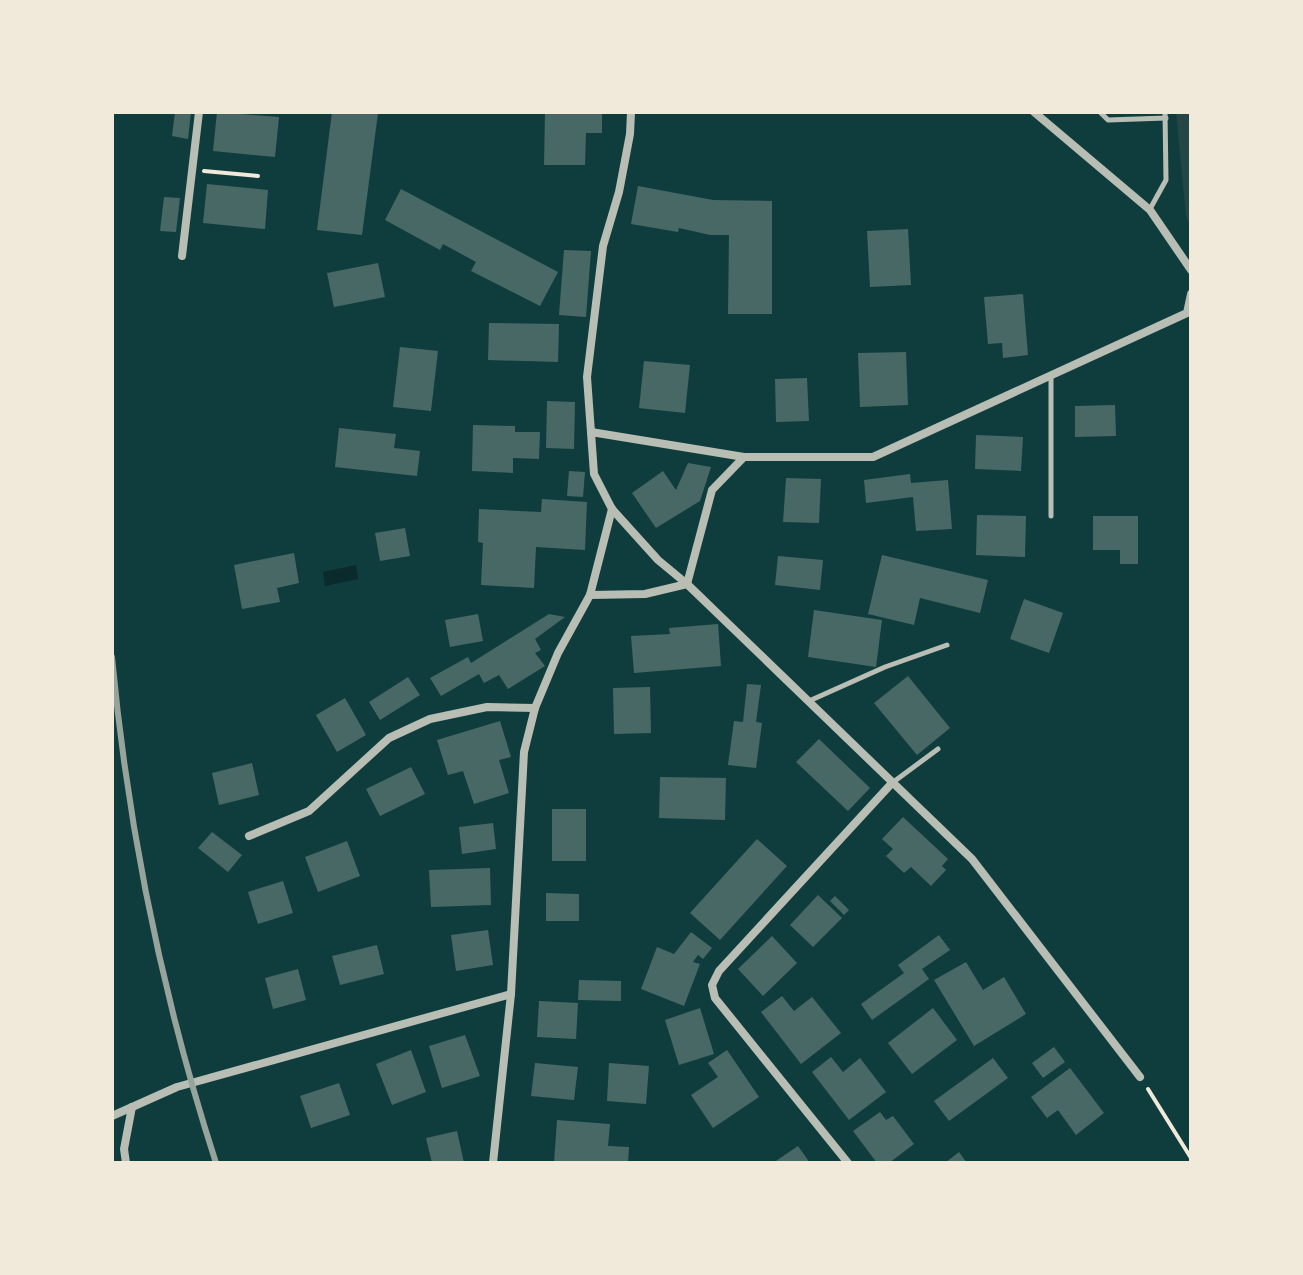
<svg xmlns="http://www.w3.org/2000/svg" width="1303" height="1275" font-family="'Public Sans',sans-serif">
  <rect width="100%" height="100%" fill="#0f3d3e"/>
  <!-- green -->
  <polygon fill="#244646" points="1176,112 1191,112 1191,228 1186,216"/>
  <!-- water -->
  <polygon fill="#0a2a2b" points="356,565 358,579 325,586 323,572"/>
  <!-- building -->
  <g fill="#486865">
    <polygon points="175,112 191,112 188,139 172,136"/>
    <polygon points="217,112 279,117 275,157 213,151"/>
    <polygon points="332,112 378,113 362,235 317,230"/>
    <polygon points="545,112 602,112 602,133 586,133 585,165 544,165"/>
    <polygon points="207,184 268,190 265,229 203,223"/>
    <polygon points="638,186 713,200 772,201 772,314 728,314 729,235 710,235 679,228 678,232 631,224"/>
    <polygon points="401,189 558,272 540,306 471,271 476,262 443,244 440,250 385,220"/>
    <polygon points="164,197 180,198 176,232 160,231"/>
    <polygon points="908,229 911,285 870,287 867,231"/>
    <polygon points="564,250 591,251 586,317 559,315"/>
    <polygon points="378,263 385,297 334,307 327,273"/>
    <polygon points="1023,294 1028,355 1003,358 1002,343 988,344 984,297"/>
    <polygon points="489,323 559,324 558,362 488,360"/>
    <polygon points="400,347 438,351 431,411 393,407"/>
    <polygon points="906,352 908,405 860,407 858,353"/>
    <polygon points="644,361 690,365 685,413 639,408"/>
    <polygon points="807,378 809,421 776,422 775,379"/>
    <polygon points="547,401 575,402 574,449 546,448"/>
    <polygon points="1115,405 1116,436 1075,437 1075,406"/>
    <polygon points="473,425 515,426 515,432 540,432 539,459 513,458 513,473 472,471"/>
    <polygon points="339,428 396,434 394,448 420,451 417,476 335,467"/>
    <polygon points="976,435 1023,437 1021,471 975,469"/>
    <polygon points="688,463 711,467 700,501 656,528 632,493 663,471 676,490"/>
    <polygon points="569,471 585,472 583,497 567,496"/>
    <polygon points="910,474 911,483 948,480 952,529 916,531 913,497 866,503 864,480"/>
    <polygon points="786,478 821,479 819,523 783,522"/>
    <polygon points="542,499 587,502 585,550 536,547 534,588 481,585 483,543 478,542 479,509 541,512"/>
    <polygon points="977,515 1026,516 1025,557 976,555"/>
    <polygon points="1093,516 1138,516 1138,564 1120,564 1120,550 1093,550"/>
    <polygon points="405,528 410,556 380,561 375,533"/>
    <polygon points="294,553 299,583 277,588 280,602 242,609 234,565"/>
    <polygon points="882,555 988,580 980,613 920,598 914,625 868,614"/>
    <polygon points="778,556 823,560 820,590 775,585"/>
    <polygon points="1024,599 1063,613 1049,653 1010,639"/>
    <polygon points="814,610 882,620 876,667 808,657"/>
    <polygon points="478,614 483,641 450,647 445,620"/>
    <polygon points="549,614 565,617 535,639 541,650 535,653 545,666 508,689 499,675 484,683 479,674 441,696 430,678 468,657 471,663"/>
    <polygon points="718,624 721,666 634,673 631,636 670,634 669,628"/>
    <polygon points="908,676 950,728 917,755 874,703"/>
    <polygon points="408,677 420,695 380,720 369,702"/>
    <polygon points="747,684 761,685 756,722 762,723 756,768 728,765 734,721 743,722"/>
    <polygon points="650,687 651,733 614,734 613,688"/>
    <polygon points="345,698 366,735 337,752 316,715"/>
    <polygon points="500,721 511,757 499,760 509,793 474,804 463,771 448,775 437,740"/>
    <polygon points="819,739 870,788 848,811 796,762"/>
    <polygon points="252,763 259,795 219,805 212,773"/>
    <polygon points="411,767 425,794 380,816 366,789"/>
    <polygon points="660,777 726,778 725,820 659,818"/>
    <rect x="552" y="809" width="34" height="52"/>
    <polygon points="903,817 948,859 942,866 946,870 931,886 911,867 904,873 886,856 893,849 882,839"/>
    <polygon points="493,823 496,849 462,854 459,827"/>
    <polygon points="212,832 242,855 228,872 198,848"/>
    <polygon points="757,839 787,866 720,940 690,913"/>
    <polygon points="347,841 360,876 318,892 305,857"/>
    <polygon points="490,868 491,905 431,907 429,870"/>
    <polygon points="283,881 293,913 258,924 248,892"/>
    <polygon points="546,893 579,894 579,921 546,921"/>
    <polygon points="818,895 842,918 813,947 790,925"/>
    <polygon points="835,896 849,910 844,915 830,901"/>
    <polygon points="488,930 493,965 456,971 451,935"/>
    <polygon points="691,932 712,948 703,959 698,955 693,962 700,964 684,1006 641,989 657,947 674,954"/>
    <polygon points="939,935 950,950 922,969 929,979 872,1020 861,1004 904,973 898,965"/>
    <polygon points="772,936 797,963 763,996 738,969"/>
    <polygon points="377,945 384,974 340,985 332,956"/>
    <polygon points="966,962 983,990 1004,977 1026,1014 974,1046 934,980"/>
    <polygon points="298,969 306,1000 273,1009 265,978"/>
    <polygon points="579,980 621,981 621,1001 578,1000"/>
    <polygon points="782,996 794,1011 812,997 841,1033 801,1064 761,1012"/>
    <polygon points="539,1001 578,1003 576,1039 537,1037"/>
    <polygon points="700,1008 714,1054 679,1065 665,1020"/>
    <polygon points="933,1008 957,1040 912,1074 888,1043"/>
    <polygon points="465,1035 480,1076 442,1088 429,1046"/>
    <polygon points="1054,1047 1065,1062 1043,1078 1032,1063"/>
    <polygon points="411,1050 426,1092 392,1105 376,1064"/>
    <polygon points="727,1050 759,1097 713,1128 691,1095 718,1077 708,1063"/>
    <polygon points="831,1057 843,1072 860,1058 886,1092 849,1120 812,1072"/>
    <polygon points="993,1058 1008,1078 949,1121 934,1101"/>
    <polygon points="535,1063 578,1067 574,1100 531,1096"/>
    <polygon points="609,1063 649,1066 646,1104 607,1101"/>
    <polygon points="1070,1068 1104,1113 1076,1135 1058,1110 1047,1118 1031,1097"/>
    <polygon points="339,1083 350,1115 311,1128 300,1096"/>
    <polygon points="880,1112 886,1120 893,1116 914,1144 889,1163 877,1163 853,1131"/>
    <polygon points="557,1120 610,1124 608,1146 629,1147 628,1163 554,1163"/>
    <polygon points="457,1131 464,1163 432,1163 426,1138"/>
    <polygon points="798,1146 810,1163 773,1163"/>
    <polygon points="959,1152 967,1163 945,1163"/>
  </g>
  <g fill="none" stroke-linecap="round" stroke-linejoin="round">
    <!-- path -->
    <g stroke="#f1e9da" stroke-width="4">
      <polyline points="204,171 258,176"/>
      <polyline points="1148,1089 1191,1158"/>
    </g>
    <!-- service -->
    <g stroke="#b8beb3" stroke-width="5">
      <polyline points="1100,112 1108,120 1166,118"/>
      <polyline points="1150,209 1166,180 1165,112"/>
      <polyline points="1051,516 1051,377"/>
      <polyline points="809,701 885,667 947,645"/>
      <polyline points="892,783 938,749"/>
    </g>
    <!-- minor -->
    <g stroke="#b8beb3" stroke-width="8">
      <polyline points="631,112 630,134 619,192 603,246 587,377 594,474 612,509 658,560 687,584 972,859 1140,1077"/>
      <polyline points="1034,112 1150,210 1191,270"/>
      <polyline points="182,256 199,112"/>
      <polyline points="591,432 744,457"/>
      <polyline points="687,584 712,490 744,457 873,457 1187,313 1191,294"/>
      <polyline points="590,595 645,594 687,584"/>
      <polyline points="249,836 309,811 389,738 430,719 487,707 535,708"/>
      <polyline points="112,1116 177,1087 511,994"/>
      <polyline points="126,1163 124,1149 132,1107"/>
      <polyline points="493,1163 511,994 524,752 535,708 558,653 590,595 612,509"/>
      <polyline points="848,1163 715,998 712,985 719,971 892,783"/>
    </g>
    <!-- rail -->
    <path stroke="#97a49c" stroke-width="6" d="M112,657C128,829 163,999 216,1163"/>
  </g>
  <!-- border -->
  <rect width="1303" height="1275" fill="none" stroke="#f1e9da" stroke-width="228"/>
</svg>
